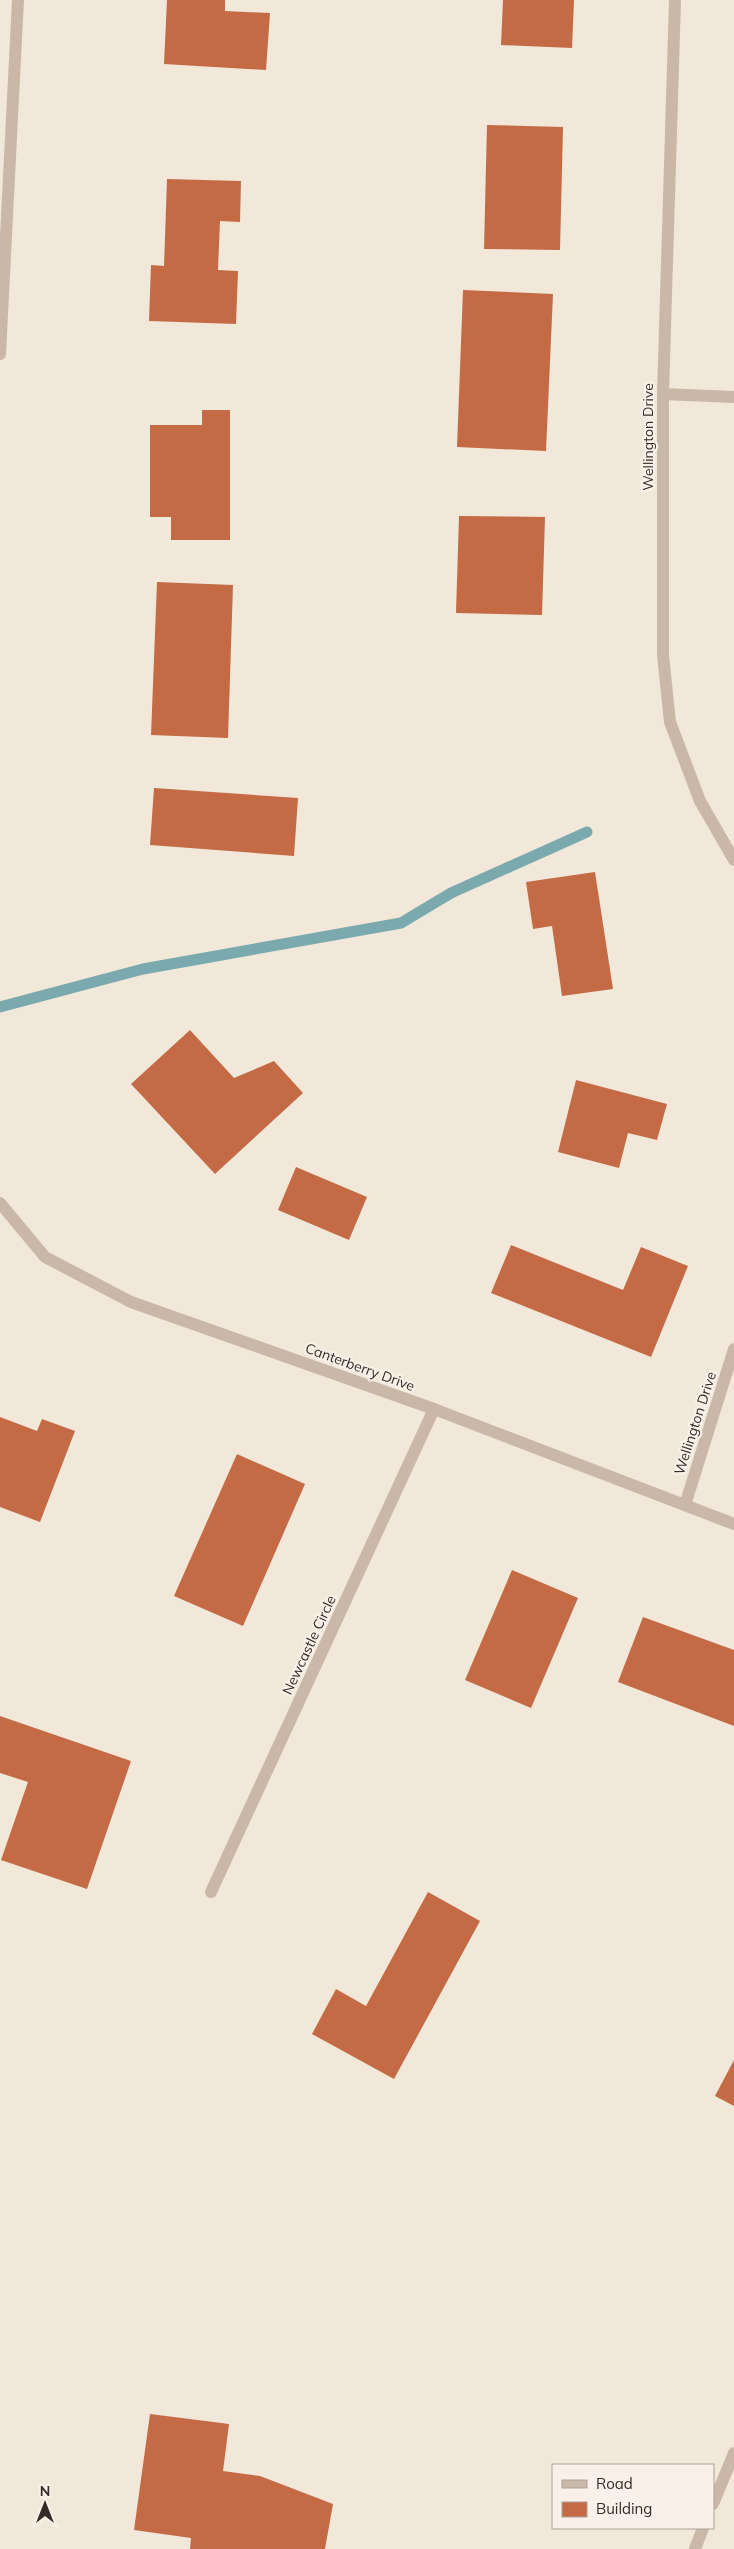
<svg xmlns="http://www.w3.org/2000/svg" width="734" height="2549" font-family="Mulish,sans-serif">
  <rect width="100%" height="100%" fill="#f1e8da"/>
  <g fill="none" stroke-linecap="round" stroke-linejoin="round">
    <!-- stream -->
    <polyline stroke="#7aa9ae" stroke-width="11" points="0,1007 143,969 401,923 451,893 587,832"/>
  </g>
  <!-- building -->
  <g fill="#c46b46">
    <polygon points="167,0 225,0 225,11 270,13 266,70 164,64"/>
    <polygon points="503,0 574,0 572,48 501,45"/>
    <polygon points="487,125 563,127 560,250 484,249"/>
    <polygon points="167,179 241,181 240,222 220,221 218,270 238,271 236,324 149,321 151,265 164,266"/>
    <polygon points="463,290 553,294 546,451 457,447"/>
    <polygon points="202,410 230,410 230,540 171,540 171,517 150,517 150,425 202,425"/>
    <polygon points="459,516 545,517 542,615 456,613"/>
    <polygon points="157,582 233,585 228,738 151,735"/>
    <polygon points="154,788 298,798 294,856 150,845"/>
    <polygon points="595,872 613,989 562,996 552,926 533,929 526,882"/>
    <polygon points="190,1030 234,1078 274,1061 303,1093 215,1174 131,1084"/>
    <polygon points="576,1080 667,1104 657,1140 628,1133 619,1168 558,1152"/>
    <polygon points="296,1167 367,1197 349,1240 278,1210"/>
    <polygon points="511,1245 623,1290 641,1247 688,1266 651,1357 491,1293"/>
    <polygon points="0,1417 37,1431 42,1419 75,1431 40,1522 0,1507"/>
    <polygon points="237,1454 305,1484 243,1626 174,1596"/>
    <polygon points="512,1570 578,1598 531,1708 465,1680"/>
    <polygon points="643,1617 734,1650 734,1726 618,1682"/>
    <polygon points="0,1716 131,1761 87,1889 1,1860 28,1782 0,1773"/>
    <polygon points="428,1892 480,1921 394,2079 312,2034 336,1989 366,2006"/>
    <polygon points="734,2060 734,2106 715,2096"/>
    <polygon points="150,2414 229,2424 223,2471 260,2476 333,2504 325,2549 190,2549 191,2538 134,2530"/>
  </g>
  <g fill="none" stroke-linecap="round" stroke-linejoin="round">
    <!-- minor -->
    <g stroke="#c9b8a7" stroke-width="12">
      <polyline points="675,0 663,394 663,655 670,722 700,801 734,860"/>
      <polyline points="0,354 18,0"/>
      <polyline points="663,394 734,397"/>
      <polyline points="0,1203 45,1257 131,1302 434,1409 734,1524"/>
      <polyline points="685,1505 734,1349"/>
      <polyline points="211,1892 434,1409"/>
    </g>
    <!-- tertiary -->
    <g stroke="#c9b8a7" stroke-width="12">
      <polyline points="713,2504 734,2453"/>
      <polyline points="695,2549 703,2528"/>
    </g>
  </g>
  <g text-anchor="middle" dominant-baseline="central" stroke-width="4.5" stroke-linejoin="round" paint-order="stroke">
    <!-- street labels -->
    <g font-size="14" fill="#352c27" stroke="#f9f1e7">
      <text transform="translate(648 437) rotate(-90)">Wellington Drive</text>
      <text transform="translate(360 1367) rotate(20)">Canterberry Drive</text>
      <text transform="translate(695 1423) rotate(-72)">Wellington Drive</text>
      <text transform="translate(309 1645) rotate(-65)">Newcastle Circle</text>
    </g>
  </g>
  <!-- legend -->
  <rect x="552" y="2464" width="162" height="65" fill="#f9f1e7" stroke="#aba29a"/>
  <rect x="562" y="2480" width="25" height="8" fill="#c9b8a7" stroke="#aba29a"/>
  <text x="596" y="2489" font-size="15" fill="#352c27">Road</text>
  <rect x="562" y="2502" width="25" height="15" fill="#c46b46" stroke="#aba29a"/>
  <text x="596" y="2514" font-size="15" fill="#352c27">Building</text>
  <!-- north arrow -->
  <g transform="translate(45 2504)" stroke="#f9f1e7" stroke-width="4" paint-order="stroke">
  <path d="M0-4L9 19L0 12L-9 19Z" fill="#352c27"/>
  <text y="-8" font-size="14" font-weight="bold" text-anchor="middle" fill="#352c27">N</text>
  </g>
</svg>
